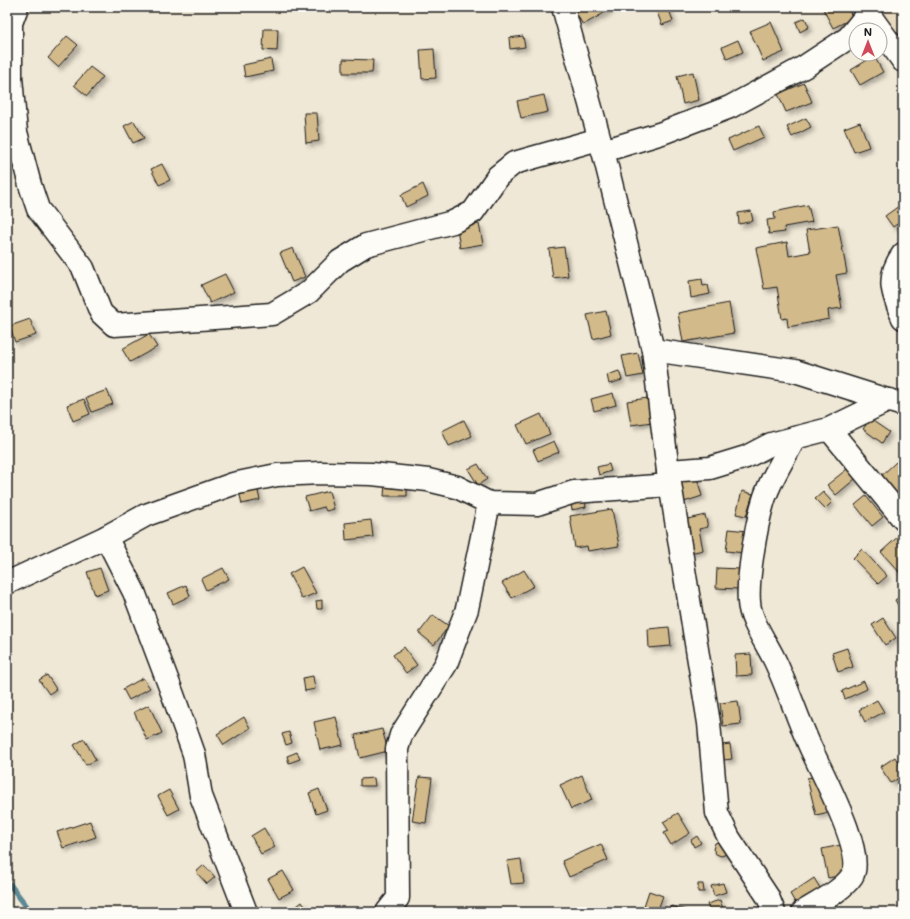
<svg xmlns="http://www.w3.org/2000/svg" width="910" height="919" font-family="Mali,sans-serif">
  <defs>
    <filter id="shadow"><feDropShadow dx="3.5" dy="3.5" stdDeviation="2" flood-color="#0004"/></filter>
  </defs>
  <rect width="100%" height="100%" fill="#f0e8d6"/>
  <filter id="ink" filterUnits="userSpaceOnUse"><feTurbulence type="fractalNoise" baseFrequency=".025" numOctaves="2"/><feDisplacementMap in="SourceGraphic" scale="8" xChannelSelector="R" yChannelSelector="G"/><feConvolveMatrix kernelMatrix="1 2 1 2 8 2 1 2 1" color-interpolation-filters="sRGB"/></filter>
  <g filter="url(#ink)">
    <!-- built -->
    <polygon fill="#e7dabf" points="879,7 903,7 903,43"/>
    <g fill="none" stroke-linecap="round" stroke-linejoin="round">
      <!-- stream -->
      <polyline stroke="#5c8995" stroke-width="6" points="7,881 31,912"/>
    </g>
    <!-- building -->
    <g fill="#d3ba8a" stroke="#1c1c1c" filter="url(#shadow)">
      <polygon points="576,7 610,7 611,9 583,25 573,8"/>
      <polygon points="655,7 668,7 673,21 662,25"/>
      <polygon points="822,7 847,7 853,18 833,28"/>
      <polygon points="805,18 809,27 800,32 796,22"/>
      <polygon points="771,22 784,52 763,61 750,31"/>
      <polygon points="264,29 278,29 277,51 263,50"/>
      <polygon points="67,36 78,45 58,67 48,58"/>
      <polygon points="523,36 525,47 510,49 509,38"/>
      <polygon points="738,40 743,52 727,59 722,47"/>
      <polygon points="434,49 436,78 422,79 420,50"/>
      <polygon points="874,56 883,72 860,85 851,70"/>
      <polygon points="271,59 273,71 245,77 243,65"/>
      <polygon points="343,59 373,60 372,73 343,73"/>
      <polygon points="90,67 103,77 87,96 74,85"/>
      <polygon points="693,72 699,100 683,104 677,76"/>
      <polygon points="804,83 812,102 786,112 778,94"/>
      <polygon points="544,95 548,112 521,118 517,101"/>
      <polygon points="304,113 317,113 319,141 306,143"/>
      <polygon points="806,118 811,127 792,137 787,127"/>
      <polygon points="134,121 144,138 133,143 124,126"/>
      <polygon points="860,122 869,147 854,152 844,128"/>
      <polygon points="759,126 764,137 733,151 728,140"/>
      <polygon points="162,164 170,180 159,185 151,169"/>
      <polygon points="423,184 428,196 406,207 401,195"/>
      <polygon points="903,203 903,220 893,227 885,216"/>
      <polygon points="808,205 812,222 784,227 785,232 769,234 767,220 775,219 774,212"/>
      <polygon points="751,211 753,221 739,224 738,213"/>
      <polygon points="479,224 483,244 460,248 457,228"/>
      <polygon points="838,225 847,273 836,275 842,308 828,310 829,319 788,327 787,318 782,319 777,287 764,289 756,248 787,242 789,256 810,252 806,230"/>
      <polygon points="564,247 568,276 553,278 549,249"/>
      <polygon points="293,248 305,277 292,282 280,253"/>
      <polygon points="225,274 234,292 210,303 201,285"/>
      <polygon points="702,279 703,286 708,285 710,294 691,298 689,281"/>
      <polygon points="729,303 734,333 683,342 678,313"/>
      <polygon points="606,311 611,334 593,339 587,315"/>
      <polygon points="30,319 36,335 15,342 10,326"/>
      <polygon points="149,334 157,347 130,362 122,349"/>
      <polygon points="638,353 643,375 627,378 622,356"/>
      <polygon points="619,371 622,380 609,384 607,375"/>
      <polygon points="107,390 113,404 92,412 86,398"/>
      <polygon points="613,393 616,405 594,411 591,399"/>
      <polygon points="648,398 652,422 631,425 627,401"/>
      <polygon points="84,399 90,414 73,421 67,405"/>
      <polygon points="541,414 550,434 526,444 517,425"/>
      <polygon points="870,419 889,432 882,443 863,429"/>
      <polygon points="464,420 472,436 449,446 442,431"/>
      <polygon points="554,441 559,452 538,461 533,450"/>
      <polygon points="896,462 903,470 903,489 896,495 880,477"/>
      <polygon points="478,464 487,479 478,485 468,469"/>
      <polygon points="609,464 611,471 599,475 597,467"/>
      <polygon points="847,469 855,479 836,495 827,485"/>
      <polygon points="696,474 702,496 684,502 677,479"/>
      <polygon points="385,483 407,484 407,496 384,496"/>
      <polygon points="257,487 260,500 242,504 239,491"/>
      <polygon points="329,491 334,509 326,511 324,507 309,511 305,497"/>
      <polygon points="742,491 753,494 746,516 736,514"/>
      <polygon points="823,492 832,502 825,509 815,499"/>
      <polygon points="584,495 586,507 572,510 570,498"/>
      <polygon points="866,496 883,517 872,526 855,505"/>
      <polygon points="612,509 619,546 588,551 587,546 575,548 570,516"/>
      <polygon points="705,515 708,527 699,529 703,550 690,553 683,520"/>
      <polygon points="371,520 373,537 346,540 345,523"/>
      <polygon points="729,529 747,531 745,553 726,551"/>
      <polygon points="901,534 903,537 903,573 901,574 881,552"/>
      <polygon points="862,549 887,576 878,584 853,558"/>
      <polygon points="302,567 316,593 302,599 289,574"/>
      <polygon points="100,568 108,590 95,595 87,572"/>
      <polygon points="223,568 229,579 206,590 201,579"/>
      <polygon points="717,568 740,569 739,589 716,588"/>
      <polygon points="524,570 534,586 512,598 502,583"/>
      <polygon points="186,585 190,596 173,604 168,593"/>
      <polygon points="902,595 903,604 899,607 895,600"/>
      <polygon points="322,600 322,609 317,609 316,601"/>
      <polygon points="433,615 449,626 434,645 419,633"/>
      <polygon points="883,618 896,638 885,645 872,625"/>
      <polygon points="669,627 671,646 649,648 648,629"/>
      <polygon points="404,647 417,665 406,673 393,655"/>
      <polygon points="847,648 853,667 838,672 832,653"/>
      <polygon points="751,654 752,675 736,676 735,655"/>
      <polygon points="47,675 56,689 49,694 39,680"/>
      <polygon points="313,676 315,689 305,691 303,678"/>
      <polygon points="143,678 150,688 129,700 123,689"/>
      <polygon points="864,681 867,689 845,699 842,691"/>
      <polygon points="877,700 884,712 865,722 859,710"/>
      <polygon points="738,701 741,724 723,726 720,703"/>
      <polygon points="149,705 162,733 147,740 134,712"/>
      <polygon points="244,717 250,728 224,745 217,734"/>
      <polygon points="336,717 343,745 320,750 314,722"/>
      <polygon points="382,729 388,751 360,758 355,735"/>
      <polygon points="289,732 292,743 286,745 282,734"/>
      <polygon points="84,739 96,760 86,765 74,745"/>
      <polygon points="730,744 732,759 724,760 722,745"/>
      <polygon points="297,752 300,759 289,763 287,756"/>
      <polygon points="895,757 903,770 903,775 891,783 880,767"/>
      <polygon points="582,775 592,800 571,809 560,785"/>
      <polygon points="820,776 829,812 816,815 807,778"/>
      <polygon points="419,777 432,778 426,823 412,821"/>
      <polygon points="374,778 375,786 360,786 360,779"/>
      <polygon points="319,789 327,810 316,814 309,793"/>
      <polygon points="169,790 179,809 168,815 158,796"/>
      <polygon points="678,813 690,833 671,845 664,833 669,831 663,822"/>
      <polygon points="90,821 96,837 63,848 57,832"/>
      <polygon points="264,828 275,847 261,854 251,836"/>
      <polygon points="697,836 701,843 694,847 691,840"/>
      <polygon points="721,841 727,854 721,856 716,854 713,849 715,843"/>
      <polygon points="601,844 608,860 569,877 562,861"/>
      <polygon points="841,845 847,874 828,878 822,849"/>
      <polygon points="521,859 524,883 511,884 507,861"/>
      <polygon points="204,865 215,877 207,884 196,872"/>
      <polygon points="283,871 294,890 279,898 268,879"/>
      <polygon points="814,878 820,888 796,904 790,894"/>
      <polygon points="723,883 726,892 714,896 711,886"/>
      <polygon points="698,884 703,884 704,892 698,892"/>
      <polygon points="649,891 663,896 657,912 642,912"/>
      <polygon points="720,900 724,912 710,912 707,904"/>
      <polygon points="302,902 309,912 289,912"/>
      <polygon points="671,906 692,912 669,912"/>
    </g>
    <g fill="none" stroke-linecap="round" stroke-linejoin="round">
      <defs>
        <g id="minor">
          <polyline points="17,7 11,23 11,78 16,132 30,185 38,209 83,268 101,313 114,325 272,314 309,292 340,261 366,245 453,222 473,212 498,176 514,163 599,139"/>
          <polyline points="563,7 603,151 653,350 668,471 709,723 717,813 729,838 768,897 774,912"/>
          <polyline points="866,7 868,13 903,61"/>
          <polyline points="603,151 662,133 730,107 804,67 848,38 868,13"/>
          <path d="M903,254C886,277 892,293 903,318"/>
          <polyline points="653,350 795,371 903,405"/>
          <polyline points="829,429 903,519"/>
          <path d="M795,438C784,459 769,481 763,503C756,526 747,579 749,602C750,621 768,645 776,663C788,689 797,717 809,744C819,768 867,854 852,876C841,892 818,902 803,912"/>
          <polyline points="668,471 710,468 746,457 771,444 829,429 889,400"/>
          <polyline points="106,537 134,592 173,695 194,754 201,796 246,912"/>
          <polyline points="7,583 106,537 146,515 233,484 277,475 321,473 372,474 428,480 457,487 489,503 537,504 574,492 670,485"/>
          <polyline points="387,912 398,898 397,749 401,735 446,664 467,609 489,503"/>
        </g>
      </defs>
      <!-- minor casing -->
      <use href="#minor" stroke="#1c1c1c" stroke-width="25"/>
      <!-- minor -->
      <use href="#minor" stroke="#fdfcf7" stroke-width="22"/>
    </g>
  </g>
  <!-- margin -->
  <rect width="910" height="919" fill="none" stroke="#fdfcf7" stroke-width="24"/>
  <rect x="12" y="12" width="886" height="895" fill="none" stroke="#1c1c1c" stroke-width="1.5" filter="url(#ink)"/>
  <!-- north arrow -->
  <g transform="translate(868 42)"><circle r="19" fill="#fdfcf7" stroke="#a3a29f"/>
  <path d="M0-3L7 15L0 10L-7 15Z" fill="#d1495b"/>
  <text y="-6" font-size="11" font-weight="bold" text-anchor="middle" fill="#1c1c1c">N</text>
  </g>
</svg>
